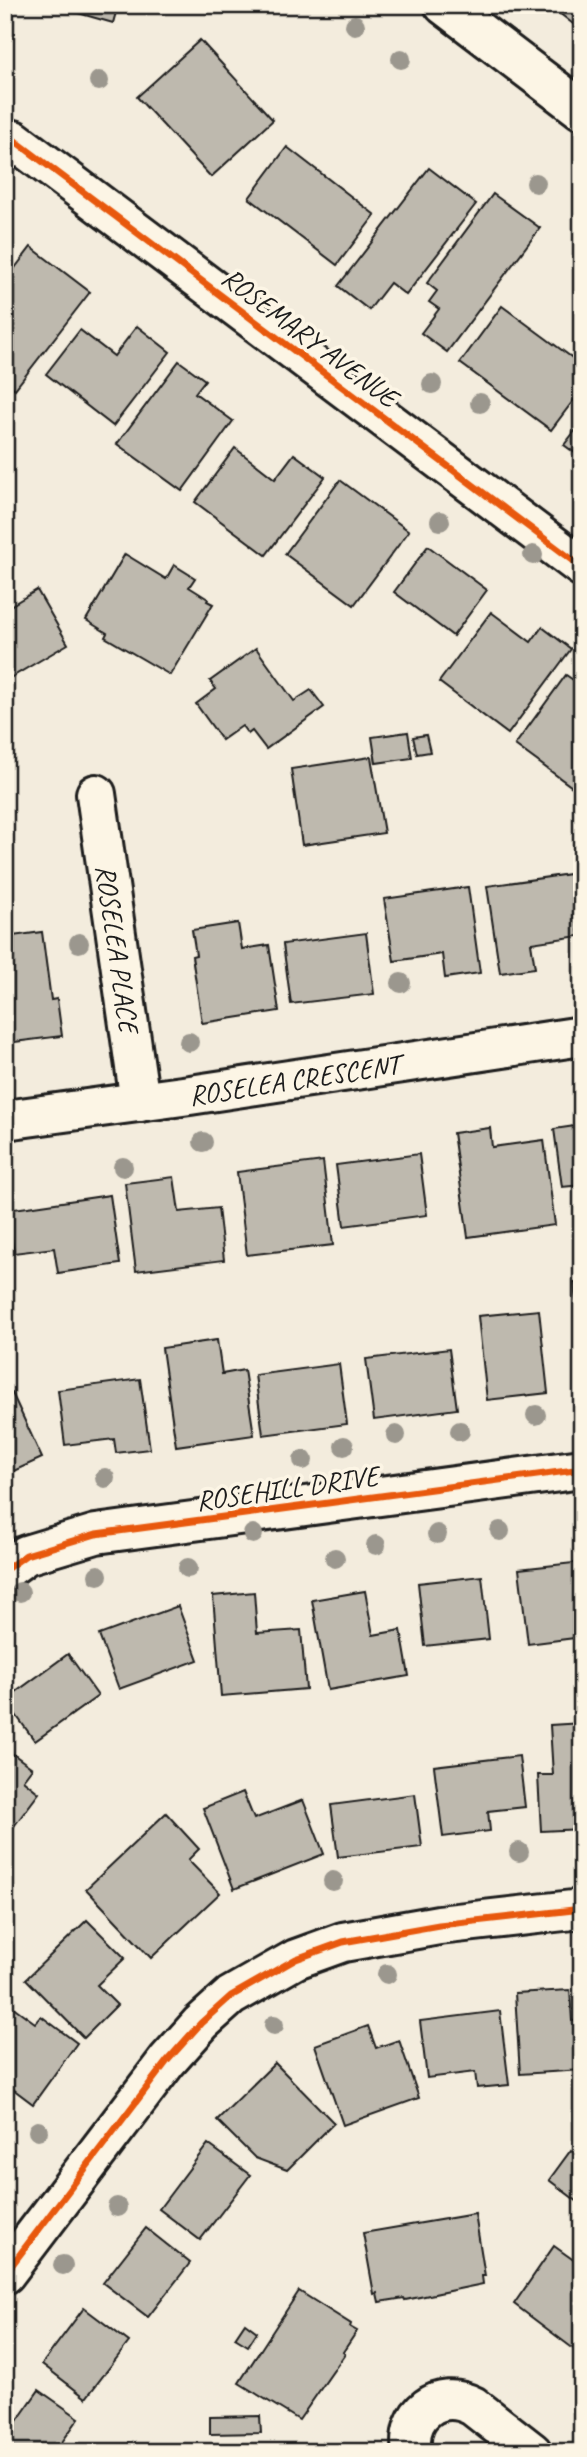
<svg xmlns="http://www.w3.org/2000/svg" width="587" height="2457" font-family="Caveat,sans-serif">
  <rect width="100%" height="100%" fill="#f3ecdd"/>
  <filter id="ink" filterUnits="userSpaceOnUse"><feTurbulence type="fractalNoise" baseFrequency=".0143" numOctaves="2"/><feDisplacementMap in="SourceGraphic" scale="14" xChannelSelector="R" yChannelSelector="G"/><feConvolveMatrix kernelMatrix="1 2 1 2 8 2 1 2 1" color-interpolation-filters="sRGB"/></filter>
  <g filter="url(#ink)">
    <!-- building -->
    <g fill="#beb9ae" stroke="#1c1c1c" stroke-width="2">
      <polygon points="50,5 118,5 113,23"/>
      <polygon points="549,5 582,5 582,31"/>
      <polygon points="200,40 273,120 211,177 137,97"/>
      <polygon points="287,147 375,215 337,265 249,198"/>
      <polygon points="429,168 476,204 406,295 390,283 369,310 338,286"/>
      <polygon points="493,194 540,228 447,352 421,333 439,309 429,302 437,291 427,283"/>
      <polygon points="31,247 90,292 15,389 5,381 5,281"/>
      <polygon points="502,306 582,365 582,389 551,430 460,363"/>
      <polygon points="137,326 170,352 113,426 46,374 80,330 114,356"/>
      <polygon points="179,361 205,380 195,393 233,421 182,491 117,444"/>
      <polygon points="582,422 582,458 564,445"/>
      <polygon points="235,448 275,479 294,454 325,477 266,555 195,502"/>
      <polygon points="340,480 409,531 354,605 285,554"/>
      <polygon points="428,546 487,590 453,636 394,592"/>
      <polygon points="125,554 166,579 174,565 195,578 189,587 208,599 207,601 213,604 170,675 105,637 107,633 86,620"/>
      <polygon points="37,590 68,644 5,681 5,609"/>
      <polygon points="491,612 531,642 542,627 571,649 508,734 439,682"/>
      <polygon points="256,648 294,701 311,690 324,707 266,749 252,731 248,734 242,726 222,740 196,704 216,689 210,681"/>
      <polygon points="566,675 582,686 582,788 579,792 515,745"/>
      <polygon points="408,732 412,758 376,763 372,737"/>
      <polygon points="426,735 430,752 417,754 413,737"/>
      <polygon points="371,757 384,833 302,845 291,769"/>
      <polygon points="570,874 579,936 531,943 535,968 500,973 487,886"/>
      <polygon points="468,887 480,973 445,978 442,954 394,961 384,899"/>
      <polygon points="238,923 242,949 269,945 279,1011 202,1023 192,956 196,955 192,930"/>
      <polygon points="42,932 51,1000 57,999 62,1036 6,1043 5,937"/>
      <polygon points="366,933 374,994 291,1004 283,944"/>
      <polygon points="582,1125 582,1185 562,1187 554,1129"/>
      <polygon points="490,1128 492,1147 544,1140 555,1225 468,1237 453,1133"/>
      <polygon points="419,1154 427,1215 344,1226 336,1165"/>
      <polygon points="323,1161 333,1245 247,1255 237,1172"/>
      <polygon points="174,1177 179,1212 218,1208 224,1260 136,1271 125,1183"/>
      <polygon points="110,1195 120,1264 58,1273 54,1248 14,1253 7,1210"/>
      <polygon points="574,1283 582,1283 582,1365"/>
      <polygon points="539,1310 548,1393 487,1400 478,1316"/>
      <polygon points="217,1340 222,1374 244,1370 254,1435 176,1446 162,1348"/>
      <polygon points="449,1349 457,1409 374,1420 366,1359"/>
      <polygon points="339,1364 347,1424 263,1435 255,1375"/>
      <polygon points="140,1379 150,1449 116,1453 114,1439 65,1445 58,1390"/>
      <polygon points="12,1393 42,1458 5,1475 5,1396"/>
      <polygon points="582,1562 582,1637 528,1644 519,1569"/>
      <polygon points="482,1576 489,1639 425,1646 418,1583"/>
      <polygon points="365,1591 373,1635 401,1630 409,1676 328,1690 312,1600"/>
      <polygon points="254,1592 257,1633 301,1630 306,1689 221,1696 213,1596"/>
      <polygon points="178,1606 198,1660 119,1689 99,1635"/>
      <polygon points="68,1654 98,1696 35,1741 5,1700"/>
      <polygon points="582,1723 582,1829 541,1831 538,1775 553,1775 550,1725"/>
      <polygon points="5,1748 32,1768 23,1780 39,1793 5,1838"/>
      <polygon points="519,1756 525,1807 488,1811 490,1831 443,1837 434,1766"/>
      <polygon points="243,1792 254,1819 303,1800 324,1854 234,1889 203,1808"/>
      <polygon points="415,1794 422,1847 338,1857 331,1805"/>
      <polygon points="166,1813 199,1849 188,1860 220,1893 151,1958 86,1889"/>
      <polygon points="87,1920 125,1958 97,1985 117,2005 84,2038 26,1979"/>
      <polygon points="570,1990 572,2021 582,2020 582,2070 520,2074 515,1993"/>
      <polygon points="5,2001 35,2023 41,2016 77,2043 33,2104 5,2083"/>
      <polygon points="500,2011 509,2085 477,2088 475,2072 427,2078 420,2021"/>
      <polygon points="368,2026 376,2048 399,2040 419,2098 343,2125 315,2045"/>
      <polygon points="275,2063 334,2123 287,2170 255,2158 217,2120"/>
      <polygon points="208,2144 250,2175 200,2240 159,2209"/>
      <polygon points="571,2150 582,2159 582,2205 549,2180"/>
      <polygon points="475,2214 485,2276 482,2276 483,2284 405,2300 404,2298 379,2302 377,2293 374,2294 363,2233"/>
      <polygon points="146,2228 190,2263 148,2317 103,2283"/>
      <polygon points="554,2246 582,2266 582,2352 579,2353 514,2304"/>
      <polygon points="299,2291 351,2324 350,2327 357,2331 343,2352 345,2354 299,2420 239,2383"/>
      <polygon points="84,2308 129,2342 86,2398 42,2364"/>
      <polygon points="245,2323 257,2332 248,2346 235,2338"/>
      <polygon points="39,2390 79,2418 55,2452 5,2452 5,2413 17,2421"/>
      <polygon points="260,2416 261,2433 210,2434 210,2417"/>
    </g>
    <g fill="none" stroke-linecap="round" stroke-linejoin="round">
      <defs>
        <g id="minor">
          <polyline points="5,151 14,140 582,567"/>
          <path id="s1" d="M96,794L140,1102"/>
          <path id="s2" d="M5,1120L190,1095L582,1036"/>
          <polyline points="5,1570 26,1555 96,1534 582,1469"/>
          <polyline points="5,2274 167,2061 201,2023 231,1996 296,1959 343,1942 439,1925 582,1909"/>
          <path d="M412,2452C405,2414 439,2388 473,2406L532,2452"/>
        </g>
        <polyline id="major" points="444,5 582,110"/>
      </defs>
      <!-- minor casing -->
      <use href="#minor" stroke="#1c1c1c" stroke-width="44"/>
      <!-- major casing -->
      <use href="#major" stroke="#1c1c1c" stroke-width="44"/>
      <!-- minor -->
      <use href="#minor" stroke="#fcf5e5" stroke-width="38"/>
      <!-- major -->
      <use href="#major" stroke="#fcf5e5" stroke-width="38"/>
      <defs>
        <g id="cycleway">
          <polyline points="5,151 14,140 582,567"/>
          <polyline points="5,1570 26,1555 96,1534 582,1469"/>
          <polyline points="5,2274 167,2061 201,2023 231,1996 296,1959 343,1942 439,1925 582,1909"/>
        </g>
      </defs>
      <!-- cycleway casing -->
      <use href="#cycleway" stroke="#fcf5e5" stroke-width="11"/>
      <!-- cycleway -->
      <use href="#cycleway" stroke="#e8590c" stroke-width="7"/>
    </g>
    <!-- trees -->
    <g fill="#9b978e">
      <circle cx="355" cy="25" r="10"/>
      <circle cx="401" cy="59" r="10"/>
      <circle cx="99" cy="81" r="10"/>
      <circle cx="536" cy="183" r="10"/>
      <circle cx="432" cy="384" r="10"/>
      <circle cx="480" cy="403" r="10"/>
      <circle cx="440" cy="521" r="10"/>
      <circle cx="533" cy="555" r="10"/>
      <circle cx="79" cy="943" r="10"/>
      <circle cx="401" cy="983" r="10"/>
      <circle cx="189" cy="1042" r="10"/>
      <circle cx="203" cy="1142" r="10"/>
      <circle cx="123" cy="1167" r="10"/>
      <circle cx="536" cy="1415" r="10"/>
      <circle cx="460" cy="1431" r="10"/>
      <circle cx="396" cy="1435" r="10"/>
      <circle cx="344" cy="1446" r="10"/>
      <circle cx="303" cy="1460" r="10"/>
      <circle cx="105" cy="1478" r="10"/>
      <circle cx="500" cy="1531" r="10"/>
      <circle cx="253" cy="1534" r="10"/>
      <circle cx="437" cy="1534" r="10"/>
      <circle cx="376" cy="1545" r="10"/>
      <circle cx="335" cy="1558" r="10"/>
      <circle cx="188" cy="1568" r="10"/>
      <circle cx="98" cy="1575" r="10"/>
      <circle cx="20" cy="1592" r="10"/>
      <circle cx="519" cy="1852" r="10"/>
      <circle cx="333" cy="1881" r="10"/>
      <circle cx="387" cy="1974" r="10"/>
      <circle cx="274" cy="2025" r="10"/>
      <circle cx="38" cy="2131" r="10"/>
      <circle cx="117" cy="2207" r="10"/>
      <circle cx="63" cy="2265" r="10"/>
    </g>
  </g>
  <g text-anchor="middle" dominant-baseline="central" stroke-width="7" stroke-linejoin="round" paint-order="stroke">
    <!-- street labels -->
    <g font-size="28" fill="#1c1c1c" stroke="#fcf5e5">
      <text transform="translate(310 337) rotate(37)">ROSEMARY AVENUE</text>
      <text stroke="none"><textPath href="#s1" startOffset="156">ROSELEA PLACE</textPath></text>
      <text stroke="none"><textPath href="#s2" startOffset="292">ROSELEA CRESCENT</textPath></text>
      <text transform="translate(287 1488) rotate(-8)">ROSEHILL DRIVE</text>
    </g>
  </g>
  <!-- margin -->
  <rect width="587" height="2457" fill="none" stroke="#fcf5e5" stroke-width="28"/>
  <rect x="14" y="14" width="559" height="2429" fill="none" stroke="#1c1c1c" stroke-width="2.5" filter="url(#ink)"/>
</svg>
